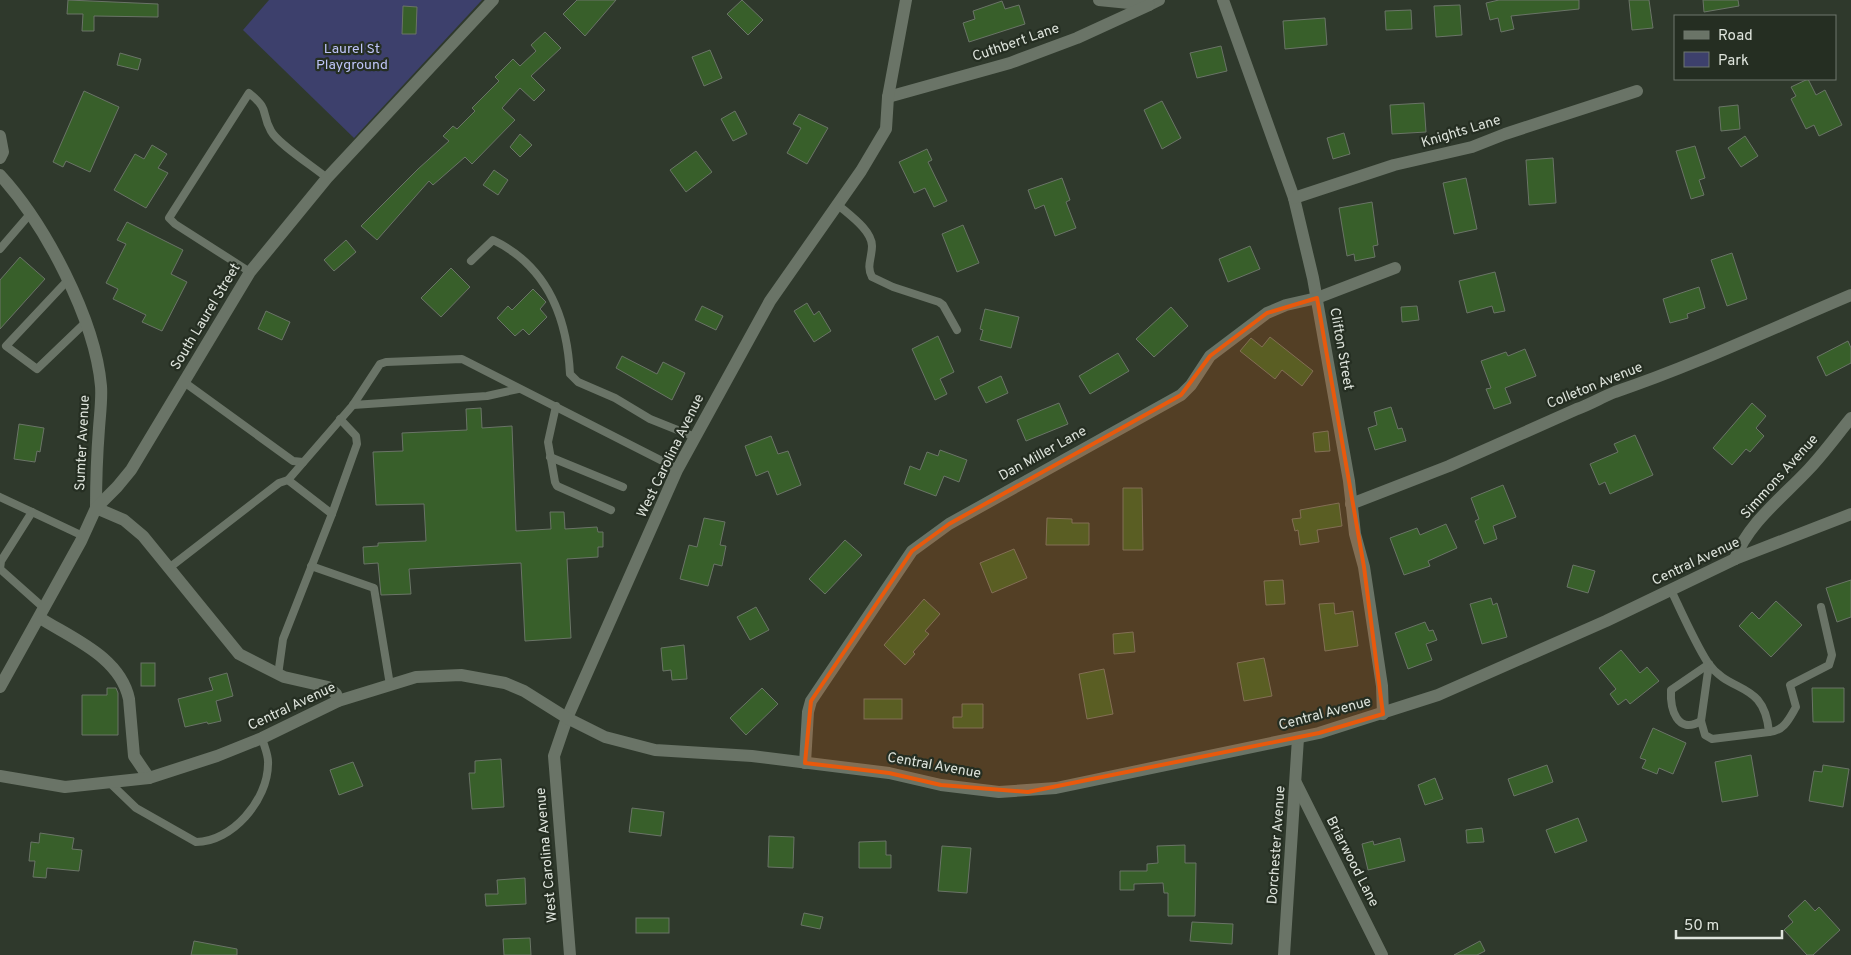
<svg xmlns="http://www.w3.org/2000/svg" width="1851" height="955" font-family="Overpass,sans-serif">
  <rect width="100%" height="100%" fill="#2f392c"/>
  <!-- green -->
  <polygon fill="#3d406c" points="269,0 482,0 354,138 243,30"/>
  <!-- building -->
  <g fill="#385f2a" stroke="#6a7467">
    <polygon points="68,0 158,4 158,17 94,16 94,31 82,31 83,14 67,14"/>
    <polygon points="577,0 616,0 585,36 563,14"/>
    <polygon points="742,0 763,20 748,35 727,14"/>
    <polygon points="1499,0 1579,0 1579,9 1511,16 1514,29 1501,32 1498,18 1490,20 1486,3"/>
    <polygon points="1629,0 1649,0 1653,28 1632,30"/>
    <polygon points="1703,0 1738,0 1739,6 1704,12"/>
    <polygon points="1002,1 1005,9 1019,5 1025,24 969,42 963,23 975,19 973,11"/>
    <polygon points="1460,5 1462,35 1436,37 1434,6"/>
    <polygon points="403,6 417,7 416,34 402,34"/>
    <polygon points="1411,10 1412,29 1386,30 1385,11"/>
    <polygon points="1325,18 1327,45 1285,49 1283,21"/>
    <polygon points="545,32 561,48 531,76 545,90 534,101 520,88 502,108 515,120 472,164 465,157 433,185 429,181 377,240 361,226 418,169 449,141 443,136 453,126 457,129 475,111 472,108 499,81 495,77 513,59 520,66 536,51 531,45"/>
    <polygon points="1221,46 1227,71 1197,78 1190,53"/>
    <polygon points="710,50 722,78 704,86 692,57"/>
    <polygon points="120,53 141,59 138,70 117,65"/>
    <polygon points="1808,79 1816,95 1825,90 1842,125 1819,136 1814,125 1806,129 1791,99 1796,96 1791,87"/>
    <polygon points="84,91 119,107 90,172 66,161 63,167 53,162"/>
    <polygon points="1162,101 1181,138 1162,149 1144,110"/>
    <polygon points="1424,103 1426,132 1392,134 1390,105"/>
    <polygon points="1738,105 1740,129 1721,131 1719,107"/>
    <polygon points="735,111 747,134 733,141 721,119"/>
    <polygon points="799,114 828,128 807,164 787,153 801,128 793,124"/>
    <polygon points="1344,133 1350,154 1333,159 1327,138"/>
    <polygon points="520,134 532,145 520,157 510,147"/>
    <polygon points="1745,136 1758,156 1741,167 1728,148"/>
    <polygon points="152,145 167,154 158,168 168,173 146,208 114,190 135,154 144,159"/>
    <polygon points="1695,146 1705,178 1699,180 1704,195 1691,199 1676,151"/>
    <polygon points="927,149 932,160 928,162 947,201 934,207 925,188 914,193 899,162"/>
    <polygon points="696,151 712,172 686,192 670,170"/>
    <polygon points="1553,158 1556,203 1529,205 1526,160"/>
    <polygon points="494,170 508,180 498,195 483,185"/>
    <polygon points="1062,178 1070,200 1066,202 1076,228 1055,236 1044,205 1035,209 1028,190"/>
    <polygon points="1466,178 1477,229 1454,234 1443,183"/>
    <polygon points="1372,202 1378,245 1373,246 1375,257 1355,261 1354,254 1347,256 1339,208"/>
    <polygon points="127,222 183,250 171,274 187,282 162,331 142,322 146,315 113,299 118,289 106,283 126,244 117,240"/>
    <polygon points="963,225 979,263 957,272 942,234"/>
    <polygon points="346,240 356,252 334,271 324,260"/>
    <polygon points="1250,246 1260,269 1228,282 1219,259"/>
    <polygon points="1732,253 1747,299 1727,306 1711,260"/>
    <polygon points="20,257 45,279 0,329 0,280"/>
    <polygon points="451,268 470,287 441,317 421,298"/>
    <polygon points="1495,272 1505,311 1494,313 1492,306 1467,313 1459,281"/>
    <polygon points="1699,287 1705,308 1687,314 1688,318 1670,323 1663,299"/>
    <polygon points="533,289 546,302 540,309 547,317 529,335 523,329 515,336 497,318 508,306 512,310"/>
    <polygon points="807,303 814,315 819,311 831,331 814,342 794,311"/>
    <polygon points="702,306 723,316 716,330 695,320"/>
    <polygon points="1417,306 1419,320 1402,322 1401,307"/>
    <polygon points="1171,307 1188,326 1154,357 1136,339"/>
    <polygon points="985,309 1019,317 1011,348 980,340 983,330 980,329"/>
    <polygon points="266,311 290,322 282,340 258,329"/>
    <polygon points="938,336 954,372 940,379 947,394 935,400 912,349"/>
    <polygon points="1270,337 1313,371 1302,386 1282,370 1275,379 1240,351 1251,338 1262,347"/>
    <polygon points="1848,341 1851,348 1851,363 1826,376 1817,357"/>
    <polygon points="1525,349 1536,376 1505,388 1511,403 1494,409 1486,389 1491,388 1481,361 1506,352 1508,356"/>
    <polygon points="1118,353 1129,371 1090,394 1079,376"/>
    <polygon points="622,356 657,374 663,362 685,373 672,400 616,368"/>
    <polygon points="1001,376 1008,393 986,403 978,387"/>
    <polygon points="1059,403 1068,424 1026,441 1017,420"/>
    <polygon points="1752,403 1766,416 1756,428 1764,436 1750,452 1746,449 1732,465 1713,448"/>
    <polygon points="1391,407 1398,429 1402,428 1406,441 1375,450 1368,428 1377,425 1374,412"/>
    <polygon points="481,408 482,428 512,426 516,531 551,529 550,512 564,512 565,529 597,527 598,532 603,532 603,547 598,547 598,557 567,559 571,638 525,641 521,563 409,569 411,594 381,595 378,563 364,564 363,547 378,546 378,543 426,541 424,504 376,505 373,452 403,451 402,433 467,430 466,409"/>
    <polygon points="19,424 44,428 40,452 37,451 35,462 14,459"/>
    <polygon points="1328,431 1330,451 1315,452 1313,433"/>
    <polygon points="1635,435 1653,475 1610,494 1605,482 1599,485 1590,464 1618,452 1614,444"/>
    <polygon points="771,436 778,454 788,451 801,485 777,495 768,471 756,476 745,446"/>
    <polygon points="940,450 967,460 959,482 944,476 936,496 904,484 910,466 920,470 927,452 938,456"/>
    <polygon points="1503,485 1516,517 1493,526 1497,539 1484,544 1475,521 1479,519 1471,498"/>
    <polygon points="1123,488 1142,488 1143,550 1123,550"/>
    <polygon points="1339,503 1342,526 1317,530 1319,542 1300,545 1298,530 1295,531 1292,519 1301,518 1300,510"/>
    <polygon points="704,518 725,522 720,545 726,546 722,566 714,564 708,586 680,579 689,545 697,547"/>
    <polygon points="1047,518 1072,519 1072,523 1089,523 1089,545 1046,545"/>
    <polygon points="1446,524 1457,548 1428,561 1430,566 1404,575 1390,538 1417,528 1420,535"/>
    <polygon points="845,540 862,555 825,594 809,579"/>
    <polygon points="1014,549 1027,578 992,593 980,563"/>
    <polygon points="1573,565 1595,571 1588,593 1567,587"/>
    <polygon points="1283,580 1285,604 1266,605 1264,581"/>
    <polygon points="1851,580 1851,617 1837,622 1826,588"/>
    <polygon points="1491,598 1493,605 1497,603 1507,637 1482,644 1470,604"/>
    <polygon points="924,599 940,614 925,631 929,634 913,652 915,654 905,665 884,645"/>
    <polygon points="1776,601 1802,625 1771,657 1739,626 1752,612 1759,619"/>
    <polygon points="1334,603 1335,614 1353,611 1358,646 1325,651 1319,604"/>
    <polygon points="756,607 769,630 750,640 737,617"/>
    <polygon points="1425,622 1429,631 1433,630 1437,640 1426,644 1432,660 1408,669 1395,633"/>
    <polygon points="1133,632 1135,652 1114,654 1113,634"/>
    <polygon points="684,645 687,679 672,680 671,670 663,671 661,648"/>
    <polygon points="1621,650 1640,673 1647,667 1659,681 1630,704 1626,699 1618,705 1610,694 1616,689 1599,668"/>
    <polygon points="1264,658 1272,696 1244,701 1237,663"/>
    <rect x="141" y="663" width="14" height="23"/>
    <polygon points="1104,669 1113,714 1087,719 1079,674"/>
    <polygon points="227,673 233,696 216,701 221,721 208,724 207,722 185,727 178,699 213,690 209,678"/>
    <polygon points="107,688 116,688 118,693 118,735 82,735 82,695 107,695"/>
    <polygon points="762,688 778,704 746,735 730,718"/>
    <polygon points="1812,688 1844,688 1844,722 1813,722"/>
    <rect x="864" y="699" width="38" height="20"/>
    <polygon points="962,704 983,704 983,728 953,728 953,717 962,717"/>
    <polygon points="1653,728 1686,743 1673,774 1659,768 1657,774 1642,768 1646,760 1640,758"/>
    <polygon points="1751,755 1758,796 1722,802 1715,762"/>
    <polygon points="501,759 504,807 472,809 469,773 475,773 475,761"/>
    <polygon points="353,762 363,786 339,795 330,770"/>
    <polygon points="1547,765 1553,782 1514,796 1508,779"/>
    <polygon points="1823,765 1849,769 1843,807 1809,801 1814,771 1822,772"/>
    <polygon points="1435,778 1443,799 1425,805 1418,785"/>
    <polygon points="632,808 664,812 661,836 629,832"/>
    <polygon points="1578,818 1587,841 1555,853 1546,830"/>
    <polygon points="1482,828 1484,842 1467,843 1466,830"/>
    <polygon points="40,833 74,838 72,849 82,850 79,871 47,868 46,878 33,877 35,861 29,861 31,842 39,843"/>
    <polygon points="769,836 794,837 793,868 768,867"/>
    <polygon points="1400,838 1405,861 1368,870 1362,844 1373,841 1374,845"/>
    <polygon points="886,841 886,855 891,855 891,868 859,868 859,842"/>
    <polygon points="1185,845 1185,863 1196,863 1195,916 1168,916 1168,893 1164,893 1163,883 1134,884 1134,890 1120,890 1120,871 1147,871 1147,864 1158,863 1157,846"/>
    <polygon points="942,846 971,848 967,893 938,891"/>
    <polygon points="525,878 526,904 486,906 485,894 498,894 497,880"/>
    <polygon points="1805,900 1815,911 1819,907 1840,930 1813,955 1807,955 1784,930 1793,922 1788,916"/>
    <polygon points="804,913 823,917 820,929 801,925"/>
    <rect x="636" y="918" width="33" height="15"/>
    <polygon points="1192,922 1233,924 1232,944 1190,941"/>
    <polygon points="530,938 531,955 504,955 503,939"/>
    <polygon points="194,941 237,949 237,955 191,955"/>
    <polygon points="1480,941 1485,951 1477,955 1454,955"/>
  </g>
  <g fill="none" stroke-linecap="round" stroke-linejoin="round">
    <!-- lane -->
    <g stroke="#6a7467" stroke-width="8">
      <path d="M837,204C848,214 872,230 872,246C872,258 866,266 872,277L893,287L939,302L943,305L957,330"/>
      <polyline points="0,249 30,214"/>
      <path d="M471,261L493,240C547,266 567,317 570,374L578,382L615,398L650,419L695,437"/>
      <path d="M250,272L175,224L169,218L249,93C271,111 260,111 271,131C278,144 314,167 327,178"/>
      <polyline points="68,280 6,346 37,369 86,322"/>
      <polyline points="184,382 293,461 303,462"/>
      <polyline points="353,405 487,396 518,389"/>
      <polyline points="556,406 548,442 555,482 557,486 611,510"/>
      <polyline points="550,457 623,487"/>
      <polyline points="0,497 83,536"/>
      <polyline points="32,512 1,561 0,569 45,609"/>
      <polyline points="332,514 357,444 356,436 340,419"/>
      <polyline points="311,566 374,588 390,685"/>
      <polyline points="169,568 279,483 288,480 353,405 380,364 386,362 462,359 678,469"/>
      <path d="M1671,590C1681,611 1695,643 1708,663C1731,695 1764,680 1769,732L1712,739L1705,735L1701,721L1709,664"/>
      <polyline points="278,675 283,639 332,514 288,480"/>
      <path d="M1701,721C1677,735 1670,709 1671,690L1709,664"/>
      <path d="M1769,732C1784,731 1789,719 1796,707L1790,685L1829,665L1832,655L1821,607"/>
      <path d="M110,783L136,808L196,842C232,842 268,800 268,764C269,756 264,746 262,738"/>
    </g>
    <!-- street -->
    <g stroke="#6a7467" stroke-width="12">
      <polyline points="1099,0 1149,5 1159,0"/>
      <polyline points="1223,0 1294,198 1313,278 1349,481 1355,534 1364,567 1382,686 1383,714"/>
      <polyline points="888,97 1010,63 1077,38 1149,5"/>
      <polyline points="0,136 3,152 0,158"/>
      <polyline points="1294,198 1394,165 1472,147 1505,134 1637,91"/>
      <path d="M1351,504L1449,466L1577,409C1591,404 1602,397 1615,392C1695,365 1773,328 1851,295"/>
      <polyline points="96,508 124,520 143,536 239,654 284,677 328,687 336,694 338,701"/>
      <path d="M1735,559C1747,524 1784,496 1809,469C1824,453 1837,435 1851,418"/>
      <path d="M40,618C73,639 120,657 129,699L134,756L149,778"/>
      <polyline points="805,763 808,712 811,701 912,551 949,524 1181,395 1191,385 1210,356 1267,313 1286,305 1317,298 1395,268"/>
      <polyline points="1296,783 1382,955"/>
      <polyline points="570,955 554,756 567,718 677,470 770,301 861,171 886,129 888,97 906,0"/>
      <polyline points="1284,955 1298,738"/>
    </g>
    <!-- secondary -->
    <g stroke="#6a7467" stroke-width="12">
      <path d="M0,175C45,224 95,319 101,386C102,399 100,414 99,428C97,454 96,481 96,508"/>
      <polyline points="0,687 81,541 96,508 117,487 131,470 250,272 327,178 493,0"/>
      <polyline points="0,776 65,787 149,778 217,756 262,738 338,701 416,677 461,675 505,683 524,691 567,718 605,737 655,750 752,756 889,773 941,785 999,792 1056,788 1319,733 1438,695 1606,621 1735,559 1851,514"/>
    </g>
  </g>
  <!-- marked area -->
  <path fill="#e8590c" fill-opacity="0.2" stroke="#e8590c" stroke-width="4" stroke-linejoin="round" d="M1317,298L1364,567L1383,714L1319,733L1028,792L941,785L889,773L805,763L811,701L912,551L949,524L1181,395L1210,356L1267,313Z"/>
  <g text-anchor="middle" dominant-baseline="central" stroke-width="4.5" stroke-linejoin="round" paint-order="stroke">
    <!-- street labels -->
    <g font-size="14" fill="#dee4dc" stroke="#252e22">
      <text transform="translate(1016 43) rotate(-19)">Cuthbert Lane</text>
      <text transform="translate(1461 132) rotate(-17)">Knights Lane</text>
      <text transform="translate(206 317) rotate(-59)">South Laurel Street</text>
      <text transform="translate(1341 349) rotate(80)">Clifton Street</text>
      <text transform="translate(1595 386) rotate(-22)">Colleton Avenue</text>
      <text transform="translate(83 443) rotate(-87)">Sumter Avenue</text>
      <text transform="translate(1043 454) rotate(-29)">Dan Miller Lane</text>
      <text transform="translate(671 456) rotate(-64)">West Carolina Avenue</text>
      <text transform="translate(1780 477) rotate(-48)">Simmons Avenue</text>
      <text transform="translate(1696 562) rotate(-25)">Central Avenue</text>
      <text transform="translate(292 707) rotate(-25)">Central Avenue</text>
      <text transform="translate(1325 714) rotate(-15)">Central Avenue</text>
      <text transform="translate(934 766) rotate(10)">Central Avenue</text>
      <text transform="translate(1277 845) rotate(-86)">Dorchester Avenue</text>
      <text transform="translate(547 855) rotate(-95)">West Carolina Avenue</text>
      <text transform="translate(1352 862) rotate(63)">Briarwood Lane</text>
    </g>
    <!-- park labels -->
    <g font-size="14" fill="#bfc5f9" stroke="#252e22">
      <text x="352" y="49">Laurel St<tspan x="352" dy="16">Playground</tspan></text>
    </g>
  </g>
  <!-- legend -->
  <rect x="1674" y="15" width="162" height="65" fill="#252e22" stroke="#6f776c"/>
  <rect x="1684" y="31" width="25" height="8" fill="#6a7467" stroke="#6f776c"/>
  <text x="1718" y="40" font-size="15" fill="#dee4dc">Road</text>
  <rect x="1684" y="52" width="25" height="15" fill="#3d406c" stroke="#6f776c"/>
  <text x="1718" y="65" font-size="15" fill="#dee4dc">Park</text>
  <!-- scale -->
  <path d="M1676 930v8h106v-8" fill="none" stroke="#dee4dc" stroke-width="2.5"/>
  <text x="1684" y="930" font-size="15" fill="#dee4dc" stroke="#252e22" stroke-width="4" paint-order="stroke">50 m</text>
</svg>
